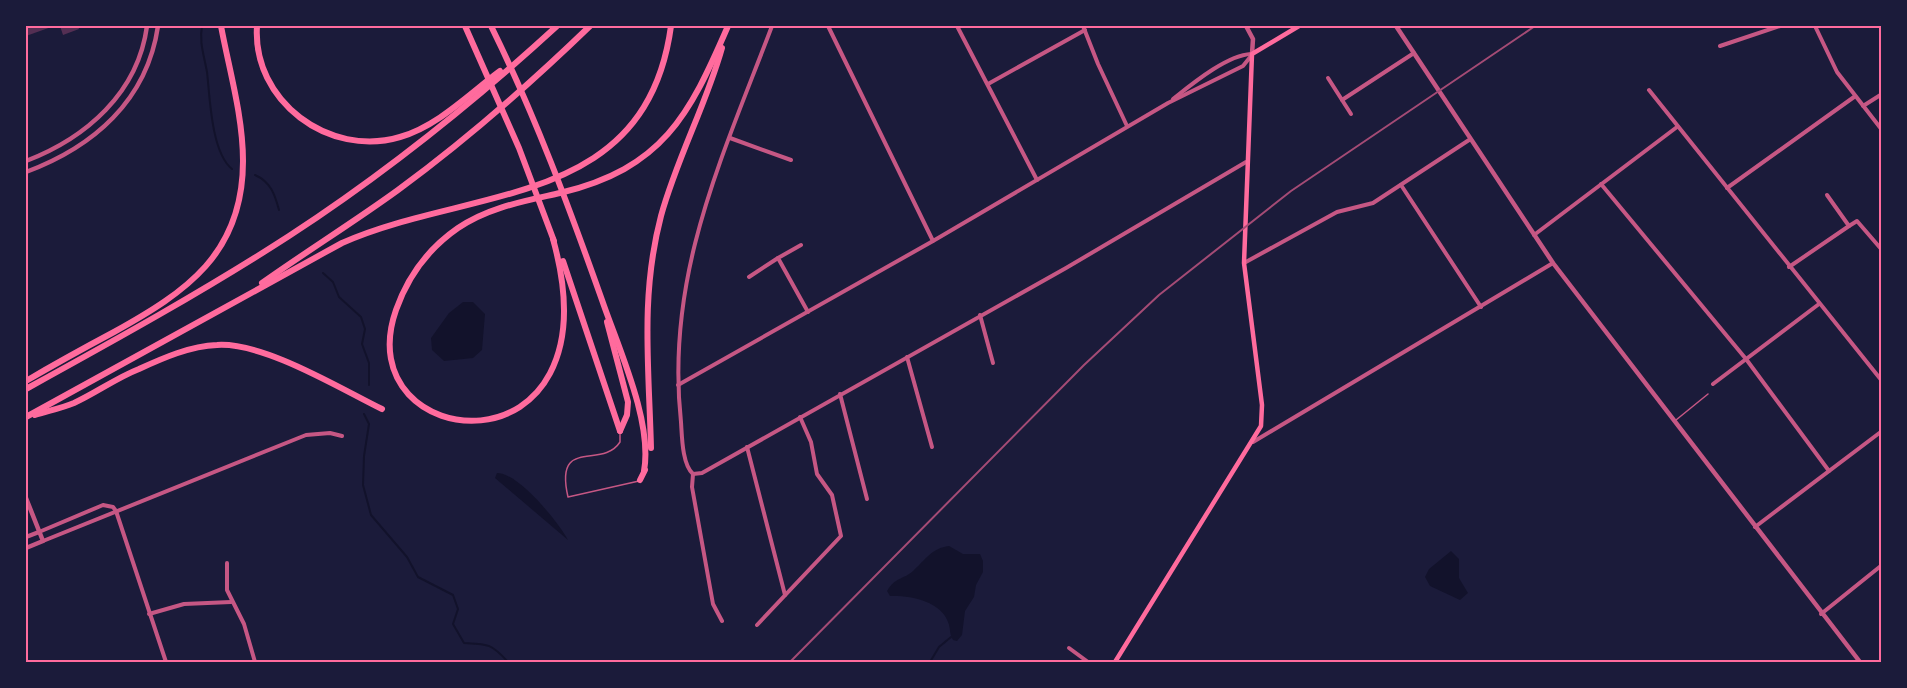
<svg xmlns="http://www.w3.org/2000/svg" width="1907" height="688" font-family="'Fira Sans Condensed',sans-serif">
  <rect width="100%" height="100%" fill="#1b1b3a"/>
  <!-- water -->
  <g fill="#12122b">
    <polygon points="463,302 473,302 485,314 482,350 473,358 444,361 432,350 431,338 449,313"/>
    <path d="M497,473C519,473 558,522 568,540L495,478Z"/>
    <path d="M949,546L963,554H980L983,561V572L976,585L974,597L965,611L962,635L957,641L953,640C949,634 951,629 948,622C941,601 909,595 890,596L887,591C896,576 904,580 914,570C925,560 932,548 949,546Z"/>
    <polygon points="1451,551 1459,559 1459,578 1468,593 1460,600 1430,586 1425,577 1429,569"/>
  </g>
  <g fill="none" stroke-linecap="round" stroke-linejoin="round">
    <!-- stream -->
    <g stroke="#12122b" stroke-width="2">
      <path d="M202,26C199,42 204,55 207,72C210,97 211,152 232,169"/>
      <path d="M255,175C271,182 275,195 279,210"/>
      <polyline points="323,273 333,282 339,297 361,317 365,329 362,344 369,363 369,385"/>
      <path d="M364,414L369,424L364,456L363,485L371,515L407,557L418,577L453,595L458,609L453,624L464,643C487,644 491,643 508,662"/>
      <polyline points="930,662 939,647 951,637"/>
    </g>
  </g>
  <!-- building -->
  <g fill="#542f53">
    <polygon points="26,26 54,26 26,36"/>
    <polygon points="60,26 78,26 79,29 63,35"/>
  </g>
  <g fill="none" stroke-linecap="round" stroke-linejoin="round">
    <!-- service -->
    <g stroke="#c65784" stroke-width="1.5">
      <polyline points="1676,420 1708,394"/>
      <path d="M620,432V442C602,470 554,436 568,497L639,481"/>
    </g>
    <!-- minor -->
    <g stroke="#c65784" stroke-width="4">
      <polyline points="828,26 933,241"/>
      <polyline points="957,26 1037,180"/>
      <polyline points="1083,26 1098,64 1127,126"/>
      <polyline points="1815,26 1837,72 1882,130"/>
      <polyline points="1720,46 1780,26"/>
      <polyline points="1328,78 1351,114"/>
      <polyline points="988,84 1085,30"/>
      <polyline points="1649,90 1882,381"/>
      <path d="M1173,99C1192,84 1227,55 1251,54"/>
      <polyline points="1342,100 1414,53"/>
      <polyline points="1863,106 1882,94"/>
      <polyline points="730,138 791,160"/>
      <polyline points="1601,184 1746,359 1829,471"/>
      <polyline points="1401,185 1481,307"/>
      <polyline points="1727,188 1854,97"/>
      <polyline points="1827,195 1849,226 1857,221 1882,250"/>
      <polyline points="1534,235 1677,127"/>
      <polyline points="801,245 778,258 808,312"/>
      <polyline points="1244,263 1337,212 1373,203 1469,140"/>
      <polyline points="1789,267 1849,226"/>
      <polyline points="749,277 778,258"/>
      <polyline points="980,315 993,363"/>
      <polyline points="907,357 932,447"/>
      <polyline points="1713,384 1819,304"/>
      <polyline points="678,385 933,241 1168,103 1243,66 1251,56"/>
      <polyline points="840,394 867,499"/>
      <polyline points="1253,442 1553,263"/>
      <polyline points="747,447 785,595"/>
      <polyline points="693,474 702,473 1066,268 1246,162"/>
      <path d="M693,474C682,464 682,436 681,422C665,276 722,158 772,26"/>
      <polyline points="693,474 692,487 713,604 722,621"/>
      <polyline points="116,511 166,662"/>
      <polyline points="1755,527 1882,431"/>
      <polyline points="39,532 103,505 113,507 116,511"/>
      <polyline points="43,541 306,435 330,433 342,436"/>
      <polyline points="227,563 227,590 244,624 255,662"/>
      <polyline points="149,614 184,604 231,602"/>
      <polyline points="1821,614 1882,565"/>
      <polyline points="757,625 841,536 832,495 817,474 811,442 800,417"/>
      <polyline points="1069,648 1088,662"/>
    </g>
    <!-- tertiary -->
    <g stroke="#c65784" stroke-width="4.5">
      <polyline points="1246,26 1253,39 1252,54"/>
      <polyline points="1396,26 1553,263 1860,662"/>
      <path d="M26,161C86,138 138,93 147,26"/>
      <path d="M26,172C93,147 147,101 158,26"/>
      <polyline points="26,498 43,541 26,548"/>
      <polyline points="26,537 39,532"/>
    </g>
    <!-- secondary -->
    <polyline stroke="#ff6b9d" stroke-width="4.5" points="1115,662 1261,426 1262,405 1244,263 1252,54 1299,26"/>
    <!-- motorway -->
    <g stroke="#ff6b9d" stroke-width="6">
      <path d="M257,26C252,101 329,158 400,137C438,126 469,94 500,71"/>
      <polyline points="465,26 519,148 554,241"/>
      <path d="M491,26C535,115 569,207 602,300C618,347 653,422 644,471"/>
      <path d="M553,239C621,483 345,455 396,310C408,276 429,248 458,228C489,207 525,201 560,193C663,168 689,116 728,26"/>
      <polyline points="563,261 620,431"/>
      <path d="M262,283C307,251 354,222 398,190C466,140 530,84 590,26"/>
      <polyline points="607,322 628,402 627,415 620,431"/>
      <path d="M26,381C55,364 84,348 114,332C186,292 243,254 243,161C243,116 229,69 221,26"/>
      <path d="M26,389C115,340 204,291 289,236C384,174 474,102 557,26"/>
      <path d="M35,415C48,411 62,408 74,403C96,393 116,378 139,369C163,358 190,346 217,345C264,342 339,388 382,409"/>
      <path d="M26,417L342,243C470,186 646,210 671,26"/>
      <path d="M651,448C649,367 640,296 661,216C677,158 706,105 722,48"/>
      <polyline points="640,480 645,470"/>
    </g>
    <!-- rail -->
    <polyline stroke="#a44b75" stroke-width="2" points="790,662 1084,365 1159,295 1291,191 1535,26"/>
  </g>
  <!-- border -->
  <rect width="1907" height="688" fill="none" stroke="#1b1b3a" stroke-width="54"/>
  <rect x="27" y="27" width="1853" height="634" fill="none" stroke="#ff6b9d" stroke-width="2"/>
</svg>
